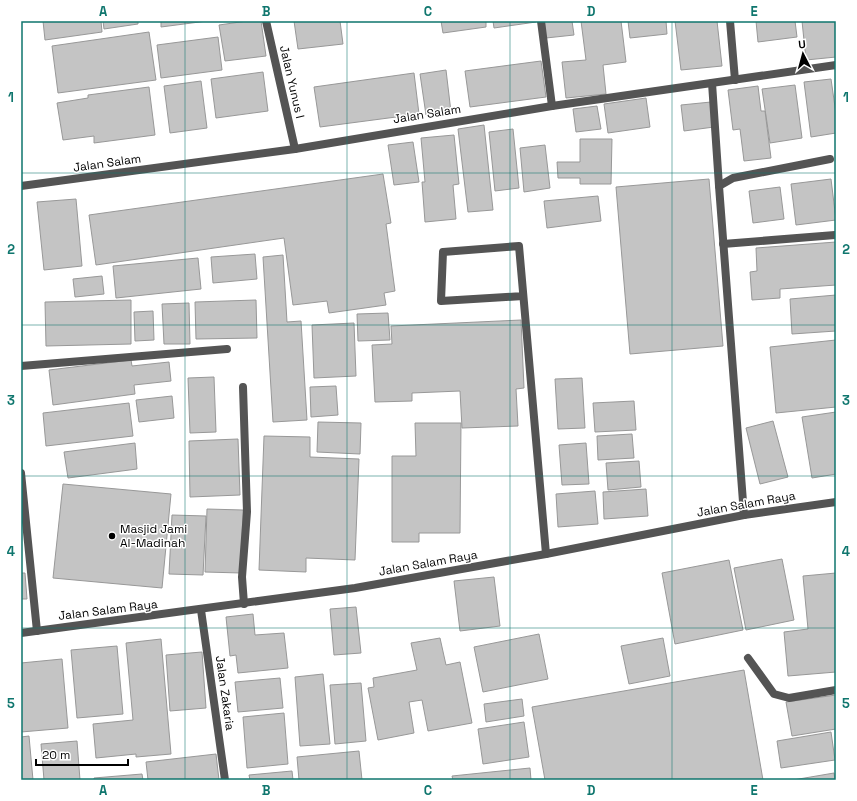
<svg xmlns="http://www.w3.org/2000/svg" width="857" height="801" font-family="'Space Grotesk',sans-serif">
  <rect width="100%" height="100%" fill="#fff"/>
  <!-- building -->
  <g fill="#c4c4c4" stroke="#989898">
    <polygon points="43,21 101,21 102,32 45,40"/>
    <polygon points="103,21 138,21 138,24 104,29"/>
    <polygon points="161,21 207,21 161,27"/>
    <polygon points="247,21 261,21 266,56 225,61 219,25"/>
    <polygon points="294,21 340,21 343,44 298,49"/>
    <polygon points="441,21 486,21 486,27 443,33"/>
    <polygon points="493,21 535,21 536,22 494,28"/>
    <polygon points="544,21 572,21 574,35 546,38"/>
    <polygon points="581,21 621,21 626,62 603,65 606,94 566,98 562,62 586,60"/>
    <polygon points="628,21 666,21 667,34 630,38"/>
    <polygon points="675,21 717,21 722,66 681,70"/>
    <polygon points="756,21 795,21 797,37 758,42"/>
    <polygon points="802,21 836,21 836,57 806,60"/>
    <polygon points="149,32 156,80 58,93 52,46"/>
    <polygon points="218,37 222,70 161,78 157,45"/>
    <polygon points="541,61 546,97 470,107 465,71"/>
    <polygon points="446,70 451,112 426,115 420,74"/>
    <polygon points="263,72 268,111 216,118 211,79"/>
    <polygon points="414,73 419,114 320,127 314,87"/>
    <polygon points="831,79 836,114 836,133 811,137 804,82"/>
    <polygon points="201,81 207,128 170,133 164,86"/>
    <polygon points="795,85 802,138 770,143 762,89"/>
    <polygon points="758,86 761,111 765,111 771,158 744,161 740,129 733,130 728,90"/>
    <polygon points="149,87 155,135 94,143 94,136 63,140 57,103 88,98 88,95"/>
    <polygon points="646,98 650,127 608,133 604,104"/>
    <polygon points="711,102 714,127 684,131 681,105"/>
    <polygon points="597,106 601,129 576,132 573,109"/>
    <polygon points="484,125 493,210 468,212 458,129"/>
    <polygon points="513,129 519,188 495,191 489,132"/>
    <polygon points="454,135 459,184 453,185 456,219 425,222 422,182 425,182 421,138"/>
    <polygon points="580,139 612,139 611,184 580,184 580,178 558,178 557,162 580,162"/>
    <polygon points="413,142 419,182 394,185 388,145"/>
    <polygon points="545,145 550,188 524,192 520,148"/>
    <polygon points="383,174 391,223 386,224 395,291 384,293 386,305 329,313 327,301 293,305 284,238 96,265 89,215"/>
    <polygon points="709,179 723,346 630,354 616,187"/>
    <polygon points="831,179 836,220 796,225 791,184"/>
    <polygon points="780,187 784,219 753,223 749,191"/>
    <polygon points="598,196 601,221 547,228 544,201"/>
    <polygon points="76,199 82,266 44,270 37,202"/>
    <polygon points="836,242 836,285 780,289 780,298 752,300 750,272 757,271 756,248"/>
    <polygon points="255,254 257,279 213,283 211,257"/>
    <polygon points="283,255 287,322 301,321 307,420 273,422 263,257"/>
    <polygon points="198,258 201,289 116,298 113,266"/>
    <polygon points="102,276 104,294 75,297 73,279"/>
    <polygon points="836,295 836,331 792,334 790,299"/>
    <polygon points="131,300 131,344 46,346 45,302"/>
    <polygon points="256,300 257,338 196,339 195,302"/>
    <polygon points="189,303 190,344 164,344 162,304"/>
    <polygon points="153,311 154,340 135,341 134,312"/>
    <polygon points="388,313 390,340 358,341 357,314"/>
    <polygon points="521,320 524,388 516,389 518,426 462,428 460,391 412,393 412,401 375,402 372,345 392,344 391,326"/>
    <polygon points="354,323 356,376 314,378 312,325"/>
    <polygon points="836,340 836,407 776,413 770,347"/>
    <polygon points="131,360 132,366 169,362 171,381 134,385 135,394 53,405 49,370"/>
    <polygon points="214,377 216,432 190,433 188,378"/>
    <polygon points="582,378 585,428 558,429 555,379"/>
    <polygon points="336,386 338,415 311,417 310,387"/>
    <polygon points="172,396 174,418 139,422 136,400"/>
    <polygon points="634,401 636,430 595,432 593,403"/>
    <polygon points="129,403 133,436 46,446 43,413"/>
    <polygon points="836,412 836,474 812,478 802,417"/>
    <polygon points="773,421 788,477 760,484 746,428"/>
    <polygon points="318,422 361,423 360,454 317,452"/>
    <polygon points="415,423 461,423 460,533 419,533 419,542 392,542 392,456 416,456"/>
    <polygon points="632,434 634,458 598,460 597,436"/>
    <polygon points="264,436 310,437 310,457 359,459 355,560 306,558 306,572 259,570"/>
    <polygon points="238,439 240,495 190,497 189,441"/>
    <polygon points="135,443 137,469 68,478 64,452"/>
    <polygon points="586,443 589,484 562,485 559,445"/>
    <polygon points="639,461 641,487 608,490 606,463"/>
    <polygon points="63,484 171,494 162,588 53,578"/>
    <polygon points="646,489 648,516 604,519 603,492"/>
    <polygon points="595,491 598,524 558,527 556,494"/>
    <polygon points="207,509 243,510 241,573 205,572"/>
    <polygon points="172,515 206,516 203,575 169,574"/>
    <polygon points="782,559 794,620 746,630 734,568"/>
    <polygon points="729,560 743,630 675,644 662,573"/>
    <polygon points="21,573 25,573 27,599 21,599"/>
    <polygon points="836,573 836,672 788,676 784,632 808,629 803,576"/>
    <polygon points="494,577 500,626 460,631 454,581"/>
    <polygon points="356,607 361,653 334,655 330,609"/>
    <polygon points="253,614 255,635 284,633 288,668 238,673 236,655 230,656 226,617"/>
    <polygon points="539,634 548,679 483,692 474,647"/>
    <polygon points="440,638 446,665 460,662 472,723 428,731 422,700 409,702 414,733 378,740 368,688 374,687 373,678 417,670 411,643"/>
    <polygon points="663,638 670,676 629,684 621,646"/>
    <polygon points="161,639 171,754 136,757 136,754 96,758 93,724 133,720 126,643"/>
    <polygon points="117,646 123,714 77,718 71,650"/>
    <polygon points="202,652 206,708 170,711 166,655"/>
    <polygon points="62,659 68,728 21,732 21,663"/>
    <polygon points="744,670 763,780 545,780 532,707"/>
    <polygon points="323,674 330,744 300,746 295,677"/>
    <polygon points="280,678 283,708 238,712 235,682"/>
    <polygon points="361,683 366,741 335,744 330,685"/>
    <polygon points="836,695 836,729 792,736 786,702"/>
    <polygon points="522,699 524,716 486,722 484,704"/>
    <polygon points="284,713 288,764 247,768 243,717"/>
    <polygon points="524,722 529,757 483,764 478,729"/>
    <polygon points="831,732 835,760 781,768 777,741"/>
    <polygon points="29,736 33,780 21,780 21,737"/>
    <polygon points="77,741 80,780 44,780 41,744"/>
    <polygon points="359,751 362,780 299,780 297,757"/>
    <polygon points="216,754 219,780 148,780 146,762"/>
    <polygon points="530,768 531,780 453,780 452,776"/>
    <polygon points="292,771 293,780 250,780 249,775"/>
    <polygon points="834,773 835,780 793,780"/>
    <polygon points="142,774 143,780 94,780 94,778"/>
  </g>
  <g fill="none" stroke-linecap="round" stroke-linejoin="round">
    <!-- service -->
    <g stroke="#545454" stroke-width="8">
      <polyline points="523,296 441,301 443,252 519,246 546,554"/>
      <polyline points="21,366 227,349"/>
    </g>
    <!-- minor -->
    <g stroke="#545454" stroke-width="8">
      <polyline points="266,21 295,149"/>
      <polyline points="541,21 552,106"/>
      <polyline points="730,21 735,80"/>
      <polyline points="712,83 719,186"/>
      <polyline points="21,186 295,149 552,106 836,65"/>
      <polyline points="723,244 835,235"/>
      <polyline points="243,387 247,512 242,577 244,604"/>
      <polyline points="21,473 37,631"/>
      <polyline points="744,515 719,186 733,178 830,159"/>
      <polyline points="201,610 225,780"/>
      <polyline points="21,633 355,588 546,554 744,515 836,502"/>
      <polyline points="748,658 774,694 789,698 836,690"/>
    </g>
  </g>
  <!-- grid -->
  <path fill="none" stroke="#0f766e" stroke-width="1" stroke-opacity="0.55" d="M185,21V780M347,21V780M510,21V780M672,21V780M21,173H836M21,325H836M21,476H836M21,628H836"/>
  <!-- markers -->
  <circle fill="#000" stroke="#fff" stroke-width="1.5" cx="112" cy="536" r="4"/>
  <g text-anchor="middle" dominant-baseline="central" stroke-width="3" stroke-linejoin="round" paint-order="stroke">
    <!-- street labels -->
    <g font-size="12" fill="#000" stroke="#fff">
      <text transform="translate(292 82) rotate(77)">Jalan Yunus I</text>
      <text transform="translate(427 114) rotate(-9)">Jalan Salam</text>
      <text transform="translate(107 163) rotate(-8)">Jalan Salam</text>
      <text transform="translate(746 504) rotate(-10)">Jalan Salam Raya</text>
      <text transform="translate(428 563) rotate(-10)">Jalan Salam Raya</text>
      <text transform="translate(108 610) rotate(-7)">Jalan Salam Raya</text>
      <text transform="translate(225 693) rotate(82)">Jalan Zakaria</text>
    </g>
    <!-- poi labels -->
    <g font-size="12" fill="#000" stroke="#fff" text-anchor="start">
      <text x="120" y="529">Masjid Jami<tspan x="120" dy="14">Al-Madinah</tspan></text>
    </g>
  </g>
  <!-- border -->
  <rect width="857" height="801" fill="none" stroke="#ffffff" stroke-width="44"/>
  <!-- north arrow -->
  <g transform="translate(803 54) rotate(354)" stroke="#ffffff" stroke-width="3" paint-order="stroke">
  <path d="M0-3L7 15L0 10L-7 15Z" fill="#000000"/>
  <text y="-6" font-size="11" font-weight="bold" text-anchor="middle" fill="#000000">U</text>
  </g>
  <!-- scale -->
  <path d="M36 759v6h92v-6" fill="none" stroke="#000000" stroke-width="2"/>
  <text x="42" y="759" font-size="12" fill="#000000" stroke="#ffffff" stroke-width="3" paint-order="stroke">20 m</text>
  <rect x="22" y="22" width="813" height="757" fill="none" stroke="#0f766e" stroke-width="1.5"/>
  <g font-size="13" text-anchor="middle" font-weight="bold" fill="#0f766e">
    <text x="103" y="16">A</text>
    <text x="266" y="16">B</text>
    <text x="428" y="16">C</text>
    <text x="591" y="16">D</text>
    <text x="754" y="16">E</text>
    <text x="11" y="102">1</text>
    <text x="846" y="102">1</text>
    <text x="11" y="254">2</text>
    <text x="846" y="254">2</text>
    <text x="11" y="405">3</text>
    <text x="846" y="405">3</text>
    <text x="11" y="556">4</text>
    <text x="846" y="556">4</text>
    <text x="11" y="708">5</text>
    <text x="846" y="708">5</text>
    <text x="103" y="795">A</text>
    <text x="266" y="795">B</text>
    <text x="428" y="795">C</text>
    <text x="591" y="795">D</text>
    <text x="754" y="795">E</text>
  </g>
</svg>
